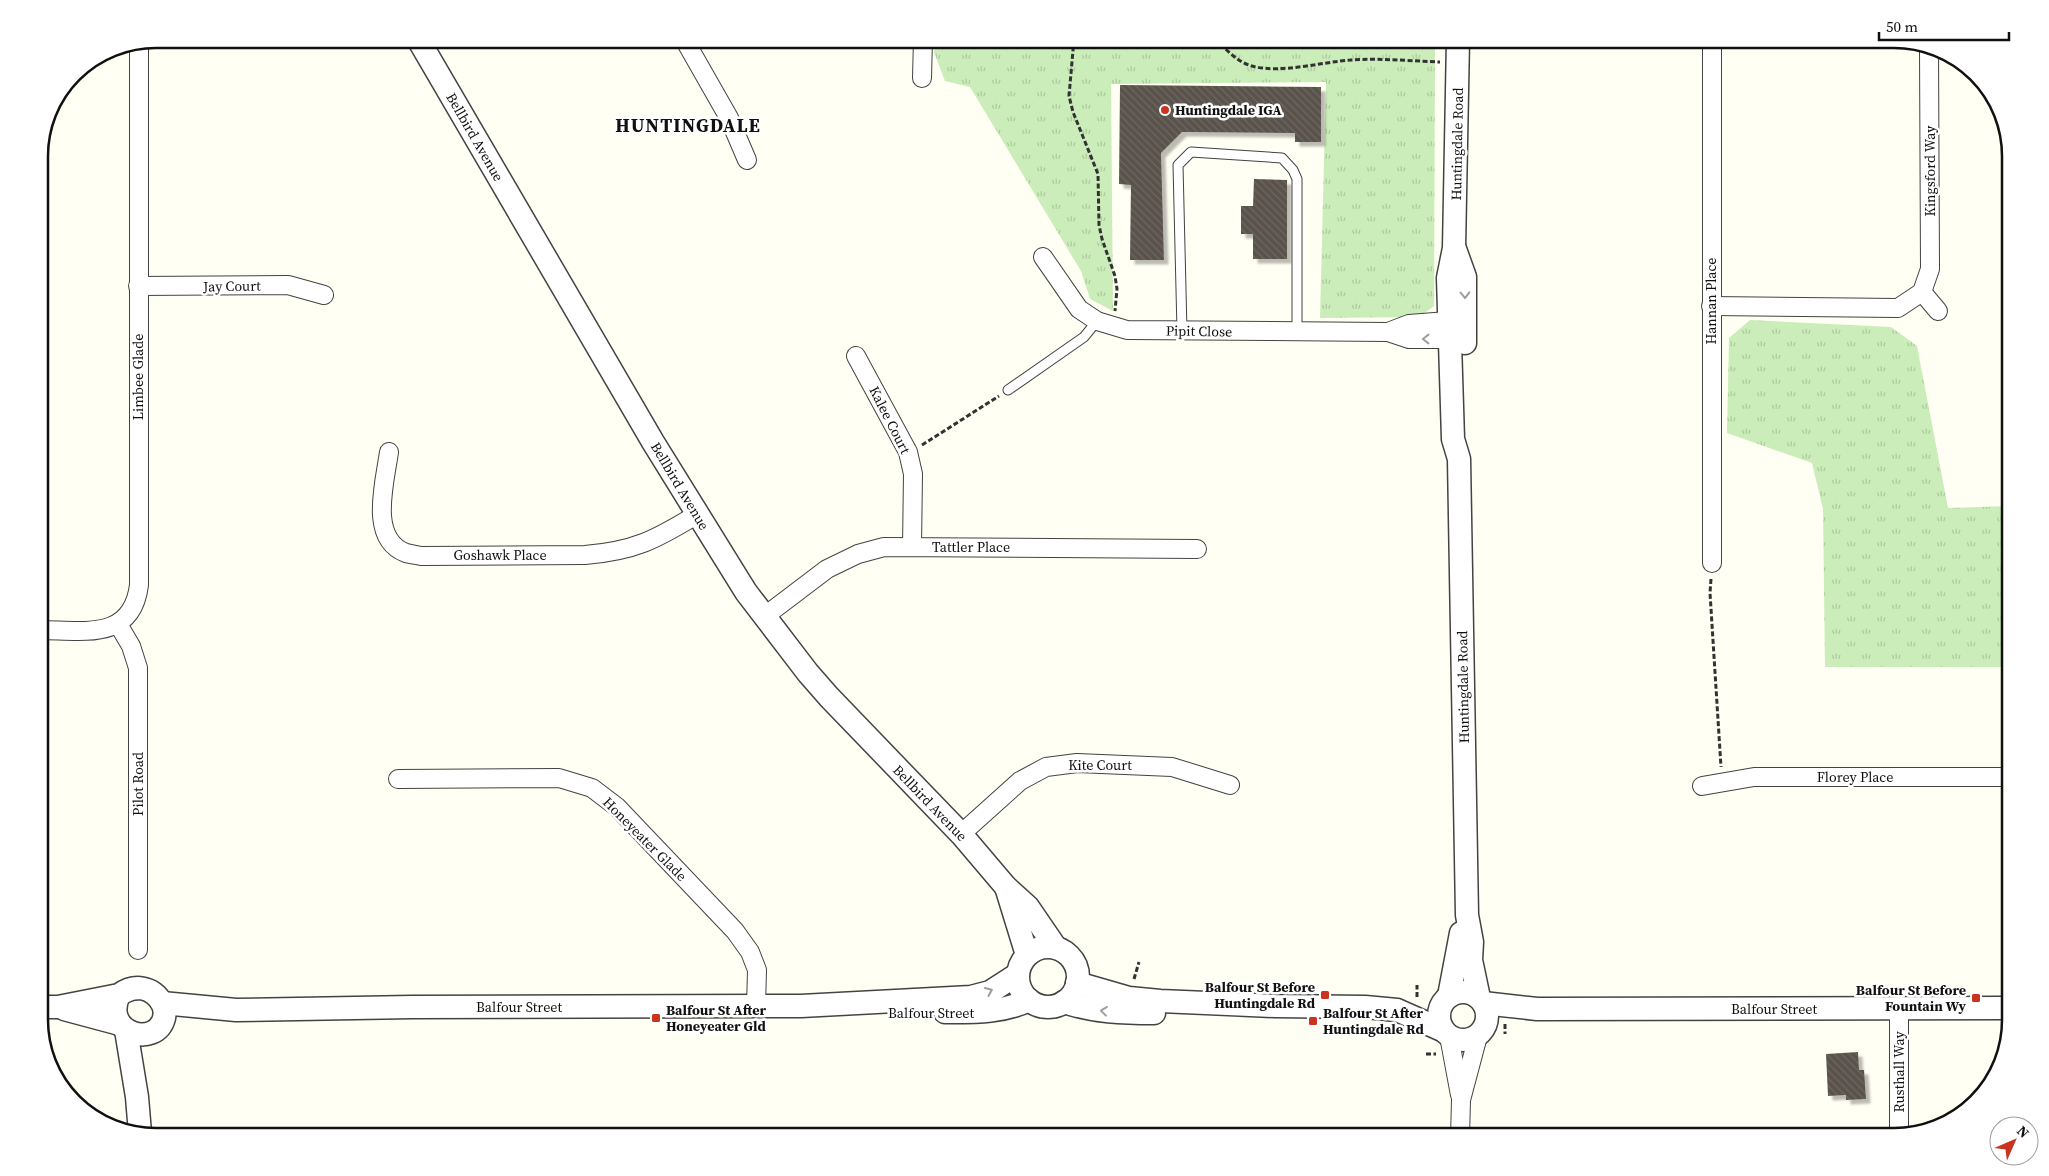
<svg xmlns="http://www.w3.org/2000/svg" width="2049" height="1176" font-family="'Source Serif 4',serif">
  <defs>
    <pattern id="grass-tufts" width="24" height="20" patternUnits="userSpaceOnUse" patternTransform="scale(1.25)"><rect width="24" height="20" fill="#cbedb9"/><path d="M3 7l-1-3M5 7V3M7 7l1-3M15 17l-1-3M17 17v-4M19 17l1-3" fill="none" stroke="#adca9e"/></pattern>
    <pattern id="building-back-hatch" width="6" height="6" patternUnits="userSpaceOnUse" patternTransform="scale(1.25)"><rect width="6" height="6" fill="#5a534c"/><path d="M-1 5l2 2M0 0l6 6M5-1l2 2" fill="none" stroke="#6d6761"/></pattern>
    <filter id="shadow"><feDropShadow dx="4.5" dy="4.5" stdDeviation="1" flood-color="#0004"/></filter>
  </defs>
  <rect width="100%" height="100%" fill="#fffff3"/>
  <!-- grass -->
  <g fill="url(#grass-tufts)">
    <polygon points="937,39 1300,39 1435,44 1434,306 1419,317 1320,318 1326,82 1111,84 1113,311 1090,299 1081,271 970,87 945,81 934,52"/>
    <polygon points="1750,320 1891,327 1917,346 1948,508 2010,506 2010,667 1825,667 1823,509 1812,463 1727,433 1729,338"/>
  </g>
  <!-- building -->
  <g fill="url(#building-back-hatch)" filter="url(#shadow)">
    <polygon points="1120,85 1321,87 1321,142 1295,142 1295,133 1182,132 1161,153 1164,260 1130,260 1131,185 1119,184"/>
    <polygon points="1254,179 1287,180 1287,259 1253,259 1253,234 1241,234 1241,206 1253,206"/>
    <polygon points="1858,1052 1859,1070 1864,1070 1866,1099 1846,1100 1846,1095 1828,1096 1826,1054"/>
  </g>
  <g fill="none" stroke-linecap="round" stroke-linejoin="round">
    <defs>
      <g id="service">
        <polyline points="1182,331 1178,165 1191,152 1282,158 1293,170 1297,179 1297,332"/>
        <polyline points="1008,390 1084,337 1097,321"/>
        <polyline points="40,1031 40,1007"/>
      </g>
      <g id="minor">
        <polyline points="684,39 729,118 747,160"/>
        <polyline points="922,78 923,39"/>
        <polyline points="1043,257 1079,309 1097,321 1127,330 1388,332 1409,339 1461,339"/>
        <polyline points="138,286 288,285 324,295"/>
        <polyline points="1922,292 1938,311"/>
        <polyline points="1711,306 1898,308 1922,292 1930,269 1929,48"/>
        <polyline points="1388,332 1409,324 1461,320"/>
        <polyline points="856,356 908,452 913,474 912,547"/>
        <path d="M389,452C385,482 368,539 406,553C410,554 416,555 421,556L585,555C634,551 655,540 696,515"/>
        <polyline points="1712,563 1712,39"/>
        <polyline points="765,616 827,569 858,554 884,547 1197,549"/>
        <polyline points="118,624 131,646 138,668 138,950"/>
        <path d="M39,630C82,630 132,642 139,585V42"/>
        <polyline points="398,779 559,778 592,788 617,807 735,931 750,952 757,970 756,1007"/>
        <polyline points="1702,786 1754,777 2010,777"/>
        <polyline points="961,834 1020,781 1046,767 1077,763 1172,767 1230,785"/>
        <polyline points="1899,1009 1899,1136"/>
        <polyline points="1449,1036 1460,1095"/>
        <polyline points="1460,1137 1461,1100 1478,1036"/>
      </g>
      <g id="tertiary">
        <polyline points="418,39 653,442 746,592 808,673 829,697 961,834 1006,887 1028,907 1056,948"/>
        <polyline points="1458,39 1454,248 1448,278 1453,439 1459,459 1467,915 1472,942 1471,960 1479,998"/>
        <polyline points="1455,249 1465,277 1465,343"/>
        <polyline points="1007,890 1027,955"/>
        <circle cx="1048" cy="977" r="30"/>
        <polyline points="1077,983 1129,998 1160,1001 1275,1006 1365,1007 1397,1010 1442,1030"/>
        <circle cx="1463" cy="1016" r="24"/>
        <polyline points="1449,996 1461,933"/>
        <path d="M1064,1002C1094,1012 1123,1013 1154,1013"/>
        <polyline points="162,1003 236,1010 412,1007 801,1006 971,997 990,992 1018,974"/>
        <polyline points="1483,1003 1537,1009 2010,1008"/>
        <path d="M39,1007H58L119,995C134,984 152,986 162,1003C165,1008 165,1013 164,1018C156,1049 101,1033 119,995"/>
        <polyline points="64,1009 120,1024"/>
        <path d="M945,1012C974,1012 1002,1013 1029,1000"/>
        <polyline points="126,1030 137,1097 140,1133"/>
      </g>
    </defs>
    <!-- service casing -->
    <use href="#service" stroke="#434343" stroke-width="11"/>
    <!-- minor casing -->
    <use href="#minor" stroke="#434343" stroke-width="20"/>
    <!-- tertiary casing -->
    <use href="#tertiary" stroke="#434343" stroke-width="25"/>
    <!-- path -->
    <g stroke="#323232" stroke-width="3" stroke-dasharray="5 2.5" stroke-linecap="butt">
      <polyline points="1074,39 1069,96 1073,112 1098,174 1099,225 1102,239 1115,276 1117,289 1115,311"/>
      <path d="M1215,39C1226,49 1237,62 1252,66C1280,74 1322,62 1351,60C1381,58 1411,61 1440,62"/>
      <polyline points="922,445 999,396"/>
      <polyline points="1711,579 1710,593 1721,767"/>
      <polyline points="1134,979 1139,962"/>
      <polyline points="1417,997 1417,985"/>
      <polyline points="1505,1024 1505,1034"/>
      <polyline points="1426,1054 1436,1054"/>
    </g>
    <!-- service -->
    <use href="#service" stroke="#fff" stroke-width="9"/>
    <!-- minor -->
    <use href="#minor" stroke="#fff" stroke-width="18"/>
    <!-- tertiary -->
    <use href="#tertiary" stroke="#fff" stroke-width="22"/>
  </g>
  <!-- one-way arrows -->
  <defs><path id="oneway-chevron" d="M-2-3.5L2.5 0L-2 3.5" fill="none" stroke-width="1.6" stroke-linecap="round" stroke-linejoin="round" transform="scale(1.25)"/></defs>
  <g stroke="#9f9f9f">
    <use href="#oneway-chevron" transform="translate(1465 295) rotate(89)"/>
    <use href="#oneway-chevron" transform="translate(1426 339) rotate(-180)"/>
    <use href="#oneway-chevron" transform="translate(989 991) rotate(-24)"/>
    <use href="#oneway-chevron" transform="translate(1104 1011) rotate(-173)"/>
  </g>
  <!-- markers -->
  <g fill="#ca331e" stroke="#fff" stroke-width="2">
    <circle cx="1165" cy="110" r="5"/>
    <rect x="1320" y="990" width="10" height="10" rx="2.5"/>
    <rect x="1971" y="993" width="10" height="10" rx="2.5"/>
    <rect x="651" y="1013" width="10" height="10" rx="2.5"/>
    <rect x="1308" y="1016" width="10" height="10" rx="2.5"/>
  </g>
  <g text-anchor="middle" dominant-baseline="central" stroke-width="5" stroke-linejoin="round" paint-order="stroke">
    <!-- poi labels -->
    <g font-size="14" font-weight="bold" fill="#101010" stroke="#fff" text-anchor="start">
      <text x="1175" y="110">Huntingdale IGA</text>
      <text x="1315" y="987" text-anchor="end">Balfour St Before<tspan x="1315" dy="16">Huntingdale Rd</tspan></text>
      <text x="1966" y="990" text-anchor="end">Balfour St Before<tspan x="1966" dy="16">Fountain Wy</tspan></text>
      <text x="666" y="1010">Balfour St After<tspan x="666" dy="16">Honeyeater Gld</tspan></text>
      <text x="1323" y="1013">Balfour St After<tspan x="1323" dy="16">Huntingdale Rd</tspan></text>
    </g>
    <!-- street labels -->
    <g font-size="14" fill="#101010" stroke="#fff">
      <text transform="translate(475 137) rotate(60)">Bellbird Avenue</text>
      <text transform="translate(1457 144) rotate(-89)">Huntingdale Road</text>
      <text transform="translate(1930 171) rotate(-90)">Kingsford Way</text>
      <text transform="translate(232 286) rotate(-1)">Jay Court</text>
      <text transform="translate(1711 301) rotate(-90)">Hannan Place</text>
      <text transform="translate(1199 331) rotate(1)">Pipit Close</text>
      <text transform="translate(138 377) rotate(-90)">Limbee Glade</text>
      <text transform="translate(890 420) rotate(63)">Kalee Court</text>
      <text transform="translate(680 486) rotate(59)">Bellbird Avenue</text>
      <text x="971" y="547">Tattler Place</text>
      <text x="500" y="555">Goshawk Place</text>
      <text transform="translate(1463 687) rotate(-91)">Huntingdale Road</text>
      <text x="1100" y="765">Kite Court</text>
      <text x="1855" y="777">Florey Place</text>
      <text transform="translate(138 784) rotate(-90)">Pilot Road</text>
      <text transform="translate(930 803) rotate(46)">Bellbird Avenue</text>
      <text transform="translate(645 839) rotate(45)">Honeyeater Glade</text>
      <text x="519" y="1007">Balfour Street</text>
      <text x="1774" y="1009">Balfour Street</text>
      <text x="931" y="1013">Balfour Street</text>
      <text transform="translate(1899 1072) rotate(-90)">Rusthall Way</text>
    </g>
    <!-- district labels -->
    <g font-size="19" font-weight="bold" letter-spacing="1" fill="#101010" stroke="#fff">
      <text x="688" y="125">HUNTINGDALE</text>
    </g>
  </g>
  <!-- crop -->
  <path d="M0 0H2049V1176H0ZM156 48H1894A108 108 0 0 1 2002 156V1020A108 108 0 0 1 1894 1128H156A108 108 0 0 1 48 1020V156A108 108 0 0 1 156 48Z" fill="#fff" fill-rule="evenodd"/>
  <path fill="none" stroke="#101010" stroke-width="2.5" d="M156 48H1894A108 108 0 0 1 2002 156V1020A108 108 0 0 1 1894 1128H156A108 108 0 0 1 48 1020V156A108 108 0 0 1 156 48Z"/>
  <!-- north arrow -->
  <g transform="translate(2014 1141) rotate(45)"><circle r="24" fill="#ffffff" stroke="#9f9f9f"/>
  <path d="M0-4L9 19L0 12L-9 19Z" fill="#ca331e"/>
  <text y="-8" font-size="14" font-weight="bold" text-anchor="middle" fill="#101010">N</text>
  </g>
  <!-- scale -->
  <path d="M1879 32v8h130v-8" fill="none" stroke="#101010" stroke-width="2.5"/>
  <text x="1886" y="32" font-size="15" fill="#101010" stroke="#ffffff" stroke-width="4" paint-order="stroke">50 m</text>
</svg>
